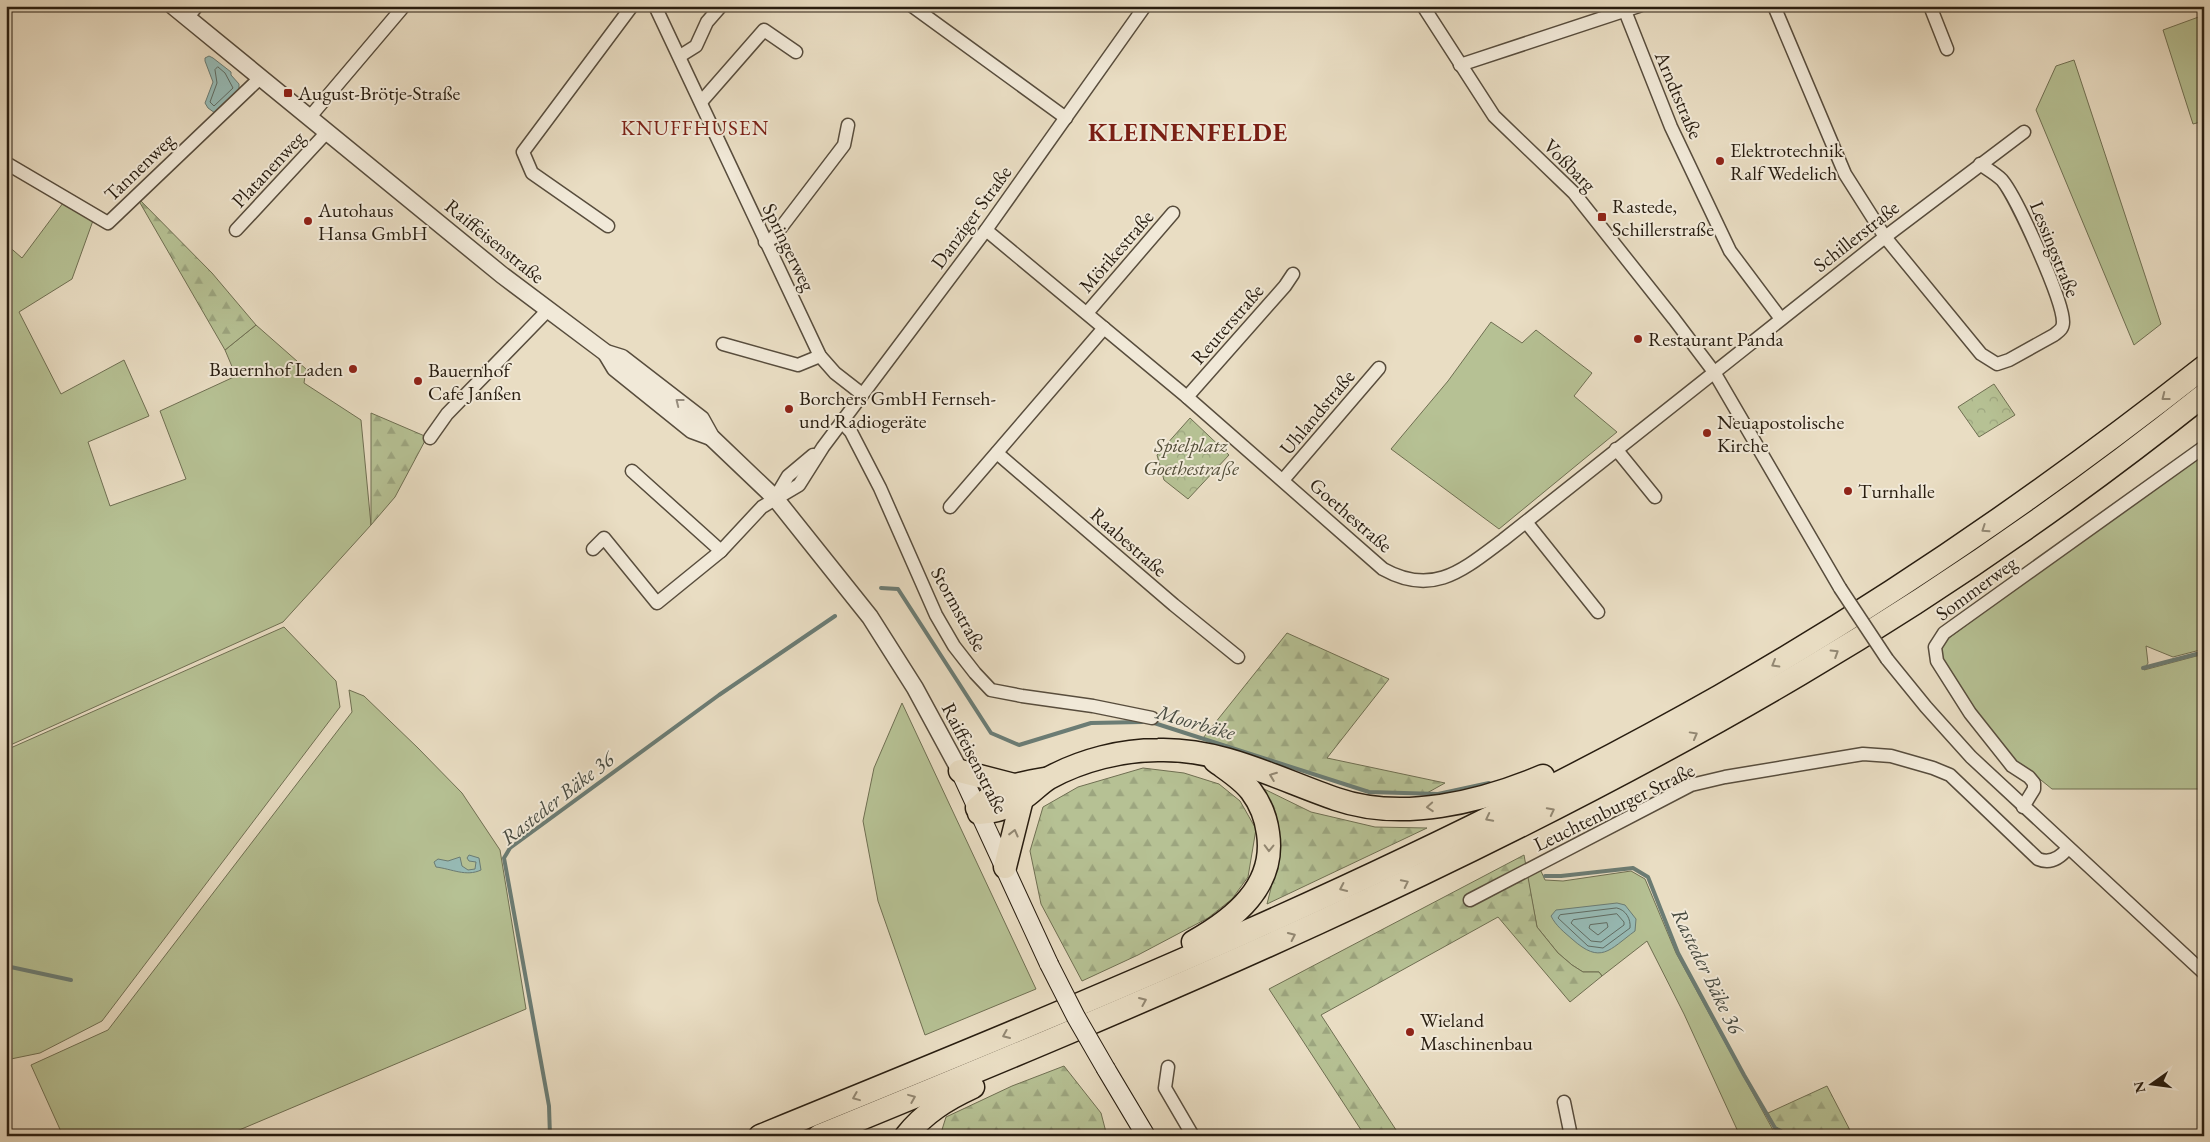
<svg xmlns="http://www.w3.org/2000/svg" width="2210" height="1142" font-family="'EB Garamond',serif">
  <defs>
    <pattern id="forest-firs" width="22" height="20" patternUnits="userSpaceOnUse" patternTransform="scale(1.25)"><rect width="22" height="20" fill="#b6c194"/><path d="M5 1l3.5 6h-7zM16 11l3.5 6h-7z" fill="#9ca57f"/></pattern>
    <pattern id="park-crowns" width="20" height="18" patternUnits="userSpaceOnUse" patternTransform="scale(1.25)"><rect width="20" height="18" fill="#b6c194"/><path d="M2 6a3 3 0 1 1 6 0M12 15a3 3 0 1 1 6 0" fill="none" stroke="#9ca57f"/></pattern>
  </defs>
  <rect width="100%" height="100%" fill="#e9ddc3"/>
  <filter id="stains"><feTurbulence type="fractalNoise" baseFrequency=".004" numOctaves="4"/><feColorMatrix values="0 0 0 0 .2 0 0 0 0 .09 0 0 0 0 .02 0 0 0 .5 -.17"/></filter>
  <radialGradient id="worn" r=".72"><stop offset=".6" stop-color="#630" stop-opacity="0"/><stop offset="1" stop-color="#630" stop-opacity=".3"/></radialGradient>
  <!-- grass -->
  <g fill="#b6c194" stroke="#6f6f52">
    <polygon points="2204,15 2204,121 2193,124 2163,30"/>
    <polygon points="2074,60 2161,324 2134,345 2036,110 2056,66"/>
    <polygon points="66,199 95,215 72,279 19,312 61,394 124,360 149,416 88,442 110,506 186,479 160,411 236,376 225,350 256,325 306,369 304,383 361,420 371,525 283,622 6,747 6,244 22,258"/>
    <polygon points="1491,322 1522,343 1536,330 1592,373 1574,396 1617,432 1499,529 1391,449 1448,381"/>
    <polygon points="2204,449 2204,649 2173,657 2146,646 2148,663 2144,670 2204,654 2204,789 2052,789 2036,776 2014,765 1941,664 1941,644"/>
    <polygon points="284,627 336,681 340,707 102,1021 40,1053 6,1060 6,750"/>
    <polygon points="349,690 364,696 418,748 462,793 500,850 526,1009 225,1136 63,1136 31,1065 108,1030 352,712"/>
    <polygon points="902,703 1036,989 925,1035 878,901 863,821 874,768"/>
    <polygon points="1540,869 1545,880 1563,881 1631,871 1645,879 1676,953 1773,1130 1786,1136 1740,1136 1684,1014 1647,941 1602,976 1599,972 1583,972 1572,965 1558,953 1537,927 1527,875"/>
  </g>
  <!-- forest -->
  <g fill="url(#forest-firs)" stroke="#6f6f52">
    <polygon points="136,196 212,273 256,325 225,350"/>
    <polygon points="371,413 427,437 395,497 371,525"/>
    <polygon points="1287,633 1389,679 1327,758 1445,783 1427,793 1369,792 1203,738"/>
    <polygon points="1143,768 1184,773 1219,784 1240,801 1256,829 1248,877 1232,899 1208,918 1138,955 1082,981 1041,904 1030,851 1043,807 1078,787"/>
    <polygon points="1262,788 1311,812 1375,827 1427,828 1267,904 1274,876"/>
    <polygon points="1524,855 1537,927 1558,953 1572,965 1583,972 1599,972 1602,976 1570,1002 1498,917 1321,1015 1400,1136 1365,1136 1269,989"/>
    <polygon points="1064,1066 1101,1113 1107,1136 940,1136 946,1117 1012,1086"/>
    <polygon points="1827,1086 1853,1136 1794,1136 1775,1127 1768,1113"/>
  </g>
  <!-- park -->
  <g fill="url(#park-crowns)" stroke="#6f6f52">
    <polygon points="1994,384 2015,415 1979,437 1958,407"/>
    <polygon points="1190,418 1229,455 1188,499 1164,480 1157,455"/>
  </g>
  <!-- water -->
  <g fill="#97bbb6" stroke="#6b7c74">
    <polygon points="209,56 213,58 231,72 231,75 239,84 239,89 215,113 208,108 205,103 213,82 205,61 205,58"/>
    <path d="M469,855L479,858L481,870C466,877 452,869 436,867L434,862L438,859L448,861L460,857L462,866L468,870L475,869L476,862L469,861L467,858Z"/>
    <path d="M1617,903L1625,905L1636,919L1635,931C1609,950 1601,965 1572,939C1564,932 1556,926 1551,916L1556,910Z"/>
  </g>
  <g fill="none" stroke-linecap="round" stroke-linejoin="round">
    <!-- shore -->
    <g stroke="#606c63" stroke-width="1">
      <polygon points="218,67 225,73 233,88 214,106 210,102 217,83 215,70"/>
      <path d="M1617,908C1626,910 1631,919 1630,928L1603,948L1588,946L1558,918L1560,915Z"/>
      <polygon points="1617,914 1624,922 1624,925 1601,942 1591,941 1571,923 1573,920"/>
      <polygon points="1607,923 1608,927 1598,935 1589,928 1590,925"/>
    </g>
    <!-- stream -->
    <g stroke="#6b7c74" stroke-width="4">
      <polyline points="881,588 898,589 991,733 1019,745 1091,723 1142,722"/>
      <polyline points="2143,668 2204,652"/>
      <polyline points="1151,722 1369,792 1438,794 1489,783"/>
      <polyline points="1545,876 1561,876 1633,868 1648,877 1678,953 1744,1075 1775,1128 1790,1136"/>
      <polyline points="6,966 71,980"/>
      <polyline points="550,1136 549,1106 504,858 510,848 719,695 835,616"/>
    </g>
    <defs>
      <g id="minor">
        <polyline points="655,6 820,356 835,373 862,394"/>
        <polyline points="912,6 1066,118"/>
        <polyline points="1423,6 1494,116 1574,193 1674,319 1714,372 1840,588"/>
        <path d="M1774,6L1845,174L1885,237L1981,354L1997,364L2009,360L2054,335C2059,331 2063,329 2063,322C2063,300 2017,198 2002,180C1996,174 1987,169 1980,164"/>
        <polyline points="1930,6 1947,49"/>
        <polyline points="1625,11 1671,127 1730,251 1781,319"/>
        <polyline points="187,18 197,6"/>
        <polyline points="680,56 696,46 707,22 721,6"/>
        <polyline points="1460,65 1639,6"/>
        <polyline points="701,102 764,30 796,52"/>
        <polyline points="309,118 404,6"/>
        <polyline points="6,163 108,223 260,78"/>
        <polyline points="608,226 532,173 523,152 632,6"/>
        <polyline points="236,230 327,132"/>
        <path d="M986,230L1187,397L1383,569C1433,597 1463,570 1503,540L1885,237L2024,132"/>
        <polyline points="765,242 773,238 844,145 848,125"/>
        <polyline points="1087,313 1173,213"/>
        <polyline points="723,344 798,365 820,356"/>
        <polyline points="1187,397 1285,286 1293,274"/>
        <polyline points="842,422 851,432 880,488 936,615 954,646 975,673 991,690 1022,696 1093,706 1152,718"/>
        <polyline points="430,438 447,414 548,310"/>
        <polyline points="1616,449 1655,497"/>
        <polyline points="997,453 1174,605 1238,657"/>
        <polyline points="632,471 721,551"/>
        <polyline points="1283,480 1379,368"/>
        <polyline points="775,498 788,476 813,455"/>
        <polyline points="950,507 1104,328"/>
        <polyline points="1526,522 1598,612"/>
        <polyline points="593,549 604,538 657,603 721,551 762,507 799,485 823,447 986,230 1145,6"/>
        <polyline points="1887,659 1926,707 1971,757 2204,973"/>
        <polyline points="2023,807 2034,789 2034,783 2029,777 2012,766 1970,713 1937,661 1935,647 1944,633 2204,447"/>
        <path d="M1470,900L1691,785L1725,777L1863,754L1891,756L1933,768L1950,775L2038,859C2050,864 2060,858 2068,848"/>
        <polyline points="1168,1067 1165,1088 1193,1136"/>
        <polyline points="1564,1102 1571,1136"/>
      </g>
      <g id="tertiary">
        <polyline points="173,6 502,275 606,353 622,358 701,419 711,437 775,498 870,617 915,688 960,771"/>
        <polyline points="606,353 615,368 692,430 711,437"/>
      </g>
      <g id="secondary">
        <polyline points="960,771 1049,964"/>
        <polyline points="1106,1069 1146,1136"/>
      </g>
      <g id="motorway">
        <polyline points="960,771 1014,785"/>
        <path d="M977,808C996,789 1018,783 1044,779"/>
        <path d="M979,813C994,812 1010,807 1022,799C1032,793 1039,784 1049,778C1082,760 1122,750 1158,750C1221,748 1278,779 1336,799C1402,822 1481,802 1543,776"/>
        <polyline points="1005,867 1022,799"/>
        <path d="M1193,942C1234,919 1276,886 1268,833C1266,818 1260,803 1251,791C1242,779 1227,770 1215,761"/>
        <path d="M760,1136C1086,1003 1413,870 1720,696C1890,599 2050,488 2204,367"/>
        <path d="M819,1136C1154,999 1487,859 1800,674C1941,591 2076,497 2204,395"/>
        <path d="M906,1136C924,1113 947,1099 973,1087"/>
      </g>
    </defs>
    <!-- minor casing -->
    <use href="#minor" stroke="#584d3d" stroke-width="15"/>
    <!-- tertiary casing -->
    <use href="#tertiary" stroke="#584d3d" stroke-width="19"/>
    <!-- secondary casing -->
    <use href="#secondary" stroke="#281d10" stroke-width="20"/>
    <!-- motorway casing -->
    <use href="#motorway" stroke="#281d10" stroke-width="25"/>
    <!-- minor -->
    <use href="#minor" stroke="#f1e9d8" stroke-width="12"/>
    <!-- tertiary -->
    <use href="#tertiary" stroke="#f1e9d8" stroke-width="16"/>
    <!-- secondary -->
    <use href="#secondary" stroke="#f1e9d8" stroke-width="18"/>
    <!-- motorway -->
    <use href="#motorway" stroke="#e9ddc3" stroke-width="22"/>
    <defs>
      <polyline id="minor-bridge" points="1840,588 1887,659"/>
      <polyline id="secondary-bridge" points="1049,964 1076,1017 1106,1069"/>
    </defs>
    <!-- minor-bridge casing -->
    <use href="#minor-bridge" stroke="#584d3d" stroke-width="15" stroke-linecap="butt"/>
    <!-- secondary-bridge casing -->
    <use href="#secondary-bridge" stroke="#281d10" stroke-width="20" stroke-linecap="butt"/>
    <!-- minor-bridge -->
    <use href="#minor-bridge" stroke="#f1e9d8" stroke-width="12"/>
    <!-- secondary-bridge -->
    <use href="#secondary-bridge" stroke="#f1e9d8" stroke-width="18"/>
  </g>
  <!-- one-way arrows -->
  <defs><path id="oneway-chevron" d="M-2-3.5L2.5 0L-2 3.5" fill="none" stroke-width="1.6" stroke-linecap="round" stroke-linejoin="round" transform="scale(1.25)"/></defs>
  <g stroke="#928772">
    <use href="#oneway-chevron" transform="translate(2165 397) rotate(142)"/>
    <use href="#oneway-chevron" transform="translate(1985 529) rotate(146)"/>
    <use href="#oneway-chevron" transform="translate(1835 653) rotate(-32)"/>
    <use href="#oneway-chevron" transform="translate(1775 664) rotate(150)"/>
    <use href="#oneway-chevron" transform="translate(1694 735) rotate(-29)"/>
    <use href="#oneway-chevron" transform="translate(1273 776) rotate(-159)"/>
    <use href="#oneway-chevron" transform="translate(1430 807) rotate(176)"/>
    <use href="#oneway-chevron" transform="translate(1551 811) rotate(-27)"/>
    <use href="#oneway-chevron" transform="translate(1489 818) rotate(153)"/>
    <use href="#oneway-chevron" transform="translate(1014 833) rotate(-76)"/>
    <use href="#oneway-chevron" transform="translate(1269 848) rotate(91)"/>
    <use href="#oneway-chevron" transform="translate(1405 883) rotate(-26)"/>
    <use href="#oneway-chevron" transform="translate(1343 888) rotate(155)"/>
    <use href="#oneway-chevron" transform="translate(1292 936) rotate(-25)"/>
    <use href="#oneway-chevron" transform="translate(1143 1001) rotate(-23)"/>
    <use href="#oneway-chevron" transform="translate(1006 1035) rotate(157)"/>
    <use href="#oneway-chevron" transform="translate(856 1097) rotate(158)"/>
    <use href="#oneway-chevron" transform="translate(912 1098) rotate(-22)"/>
  </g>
  <use stroke="#978d7e" href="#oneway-chevron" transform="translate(679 402) rotate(-142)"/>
  <!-- markers -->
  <g fill="#8f2418" stroke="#f1e9d8" stroke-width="2">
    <rect x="283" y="88" width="10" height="10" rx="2.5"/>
    <circle cx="1720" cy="161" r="5"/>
    <rect x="1597" y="212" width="10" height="10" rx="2.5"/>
    <circle cx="308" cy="221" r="5"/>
    <circle cx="1638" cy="339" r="5"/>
    <circle cx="353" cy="369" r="5"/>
    <circle cx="418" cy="381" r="5"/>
    <circle cx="789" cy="409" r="5"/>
    <circle cx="1707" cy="433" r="5"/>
    <circle cx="1848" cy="491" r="5"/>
    <circle cx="1410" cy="1032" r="5"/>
  </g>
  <g text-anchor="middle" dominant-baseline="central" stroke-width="4" stroke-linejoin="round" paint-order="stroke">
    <!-- poi labels -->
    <g font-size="20" fill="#281d10" stroke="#f1e9d8" text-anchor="start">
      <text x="298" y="93">August-Brötje-Straße</text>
      <text x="1730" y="150">Elektrotechnik<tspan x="1730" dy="23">Ralf Wedelich</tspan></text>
      <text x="1612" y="206">Rastede,<tspan x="1612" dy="23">Schillerstraße</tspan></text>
      <text x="318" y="210">Autohaus<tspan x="318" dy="23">Hansa GmbH</tspan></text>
      <text x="1648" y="339">Restaurant Panda</text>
      <text x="343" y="369" text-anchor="end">Bauernhof Laden</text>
      <text x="428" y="370">Bauernhof<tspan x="428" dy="23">Cafe Janßen</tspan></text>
      <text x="799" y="398">Borchers GmbH Fernseh-<tspan x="799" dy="23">und Radiogeräte</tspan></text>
      <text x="1717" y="422">Neuapostolische<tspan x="1717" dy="23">Kirche</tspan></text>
      <text x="1858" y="491">Turnhalle</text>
      <text x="1420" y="1020">Wieland<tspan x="1420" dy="23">Maschinenbau</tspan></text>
    </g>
    <!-- street labels -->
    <g font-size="20" fill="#281d10" stroke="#f1e9d8">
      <text transform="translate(1679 95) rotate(67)">Arndtstraße</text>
      <text transform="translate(1570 165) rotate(45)">Voßbarg</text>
      <text transform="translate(139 167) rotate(-44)">Tannenweg</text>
      <text transform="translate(268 169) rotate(-47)">Platanenweg</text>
      <text transform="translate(971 217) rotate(-54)">Danziger Straße</text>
      <text transform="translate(1856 236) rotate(-38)">Schillerstraße</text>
      <text transform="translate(495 241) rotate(39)">Raiffeisenstraße</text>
      <text transform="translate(789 247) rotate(64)">Springerweg</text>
      <text transform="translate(2055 249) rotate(68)">Lessingstraße</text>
      <text transform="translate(1116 251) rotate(-49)">Mörikestraße</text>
      <text transform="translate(1227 324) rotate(-49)">Reuterstraße</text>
      <text transform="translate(1317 412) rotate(-50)">Uhlandstraße</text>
      <text transform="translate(1351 515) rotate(41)">Goethestraße</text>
      <text transform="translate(1129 542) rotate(41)">Raabestraße</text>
      <text transform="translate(1976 588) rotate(-36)">Sommerweg</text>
      <text transform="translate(959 609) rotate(61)">Stormstraße</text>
      <text transform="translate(975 758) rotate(63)">Raiffeisenstraße</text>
      <text transform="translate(1614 807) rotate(-26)">Leuchtenburger Straße</text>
    </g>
    <!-- park labels -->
    <g font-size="20" font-style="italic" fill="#534e38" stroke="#f1e9d8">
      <text x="1191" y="445">Spielplatz<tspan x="1191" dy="23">Goethestraße</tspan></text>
    </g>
    <!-- neighbourhood labels -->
    <g font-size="21" letter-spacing="1" fill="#7a1f14" stroke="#f1e9d8">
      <text x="695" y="127">KNUFFHUSEN</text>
    </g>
    <!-- water labels -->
    <g font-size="21" font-style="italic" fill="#494c42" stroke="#f1e9d8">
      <text transform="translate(1196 722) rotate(16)">Moorbäke</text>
      <text transform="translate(557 798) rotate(-38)">Rasteder Bäke 36</text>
      <text transform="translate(1708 971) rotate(64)">Rasteder Bäke 36</text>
    </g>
    <!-- district labels -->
    <g font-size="25" font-weight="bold" letter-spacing="1" fill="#7a1f14" stroke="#f1e9d8">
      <text x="1188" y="132">KLEINENFELDE</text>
    </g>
  </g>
  <!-- margin -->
  <rect width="2210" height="1142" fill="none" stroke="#e9ddc3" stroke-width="25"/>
  <rect x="8" y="8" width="2195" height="1127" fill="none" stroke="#281d10" stroke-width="2.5"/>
  <rect x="12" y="12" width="2185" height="1117" fill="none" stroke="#281d10"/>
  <!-- north arrow -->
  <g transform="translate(2152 1084) rotate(256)" stroke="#f1e9d8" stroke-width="4" paint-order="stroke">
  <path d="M0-4L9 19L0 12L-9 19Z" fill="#281d10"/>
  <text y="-8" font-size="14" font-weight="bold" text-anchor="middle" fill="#281d10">N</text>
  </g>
  <rect width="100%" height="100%" filter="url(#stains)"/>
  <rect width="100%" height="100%" fill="url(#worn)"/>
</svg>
